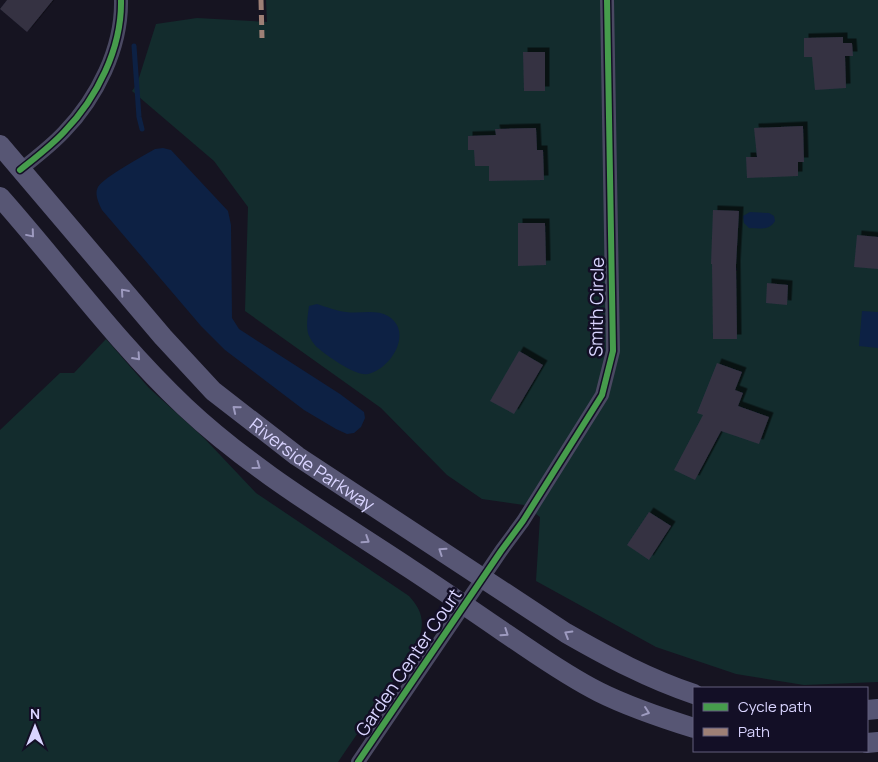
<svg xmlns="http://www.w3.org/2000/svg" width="878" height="762" font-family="Manrope,sans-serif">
  <defs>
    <filter id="shadow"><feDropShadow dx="4.5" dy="-4.5" stdDeviation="0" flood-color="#0009"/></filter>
  </defs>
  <rect width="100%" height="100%" fill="#161421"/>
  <!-- green -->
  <g fill="#132c2d">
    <polygon points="266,0 878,0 878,682 804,685 736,674 656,647 536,581 540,517 524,505 482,499 447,475 381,408 245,311 248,207 214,161 132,91 137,84 156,24 197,18 267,22"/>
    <path d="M106,339L149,388L204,438L256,493L409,596C425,614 424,624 417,646L338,762H0V430L60,373H74Z"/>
  </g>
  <!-- water -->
  <g fill="#0d2144">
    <path d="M163,148L171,150L228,211L231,225L232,318L239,329L340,394L364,412L365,418L361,427L354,433L347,434L336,429L304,410L225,350L201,326L102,210C99,204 94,194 98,187C104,177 143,156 155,149Z"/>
    <path d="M750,212L769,213L774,216L775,221C769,231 759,228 749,228L744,223L743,216Z"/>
    <path d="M317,304C327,307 336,311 346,312C360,314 376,309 388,316C414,332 391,369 368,374C357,377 327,356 318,348C314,345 309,337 308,333C306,324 308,314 309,306Z"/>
    <polygon points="862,311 878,312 878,348 859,346"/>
  </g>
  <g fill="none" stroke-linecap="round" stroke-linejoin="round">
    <!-- stream -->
    <polyline stroke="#0d2144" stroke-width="5" points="134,46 139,117 142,129"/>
  </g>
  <!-- building -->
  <g fill="#343243" filter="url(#shadow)">
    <polygon points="7,0 53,0 27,32 0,9"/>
    <polygon points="843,37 843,43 852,43 853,56 845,56 846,88 815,90 812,57 804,57 804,38"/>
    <polygon points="523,52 545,52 545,91 524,91"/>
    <polygon points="803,126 804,162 798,162 798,176 747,178 746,157 757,157 754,128"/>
    <polygon points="536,128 537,150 543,150 544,180 489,181 489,166 475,166 474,150 468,150 468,136 496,135 495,129"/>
    <polygon points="713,210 739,211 736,265 737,339 713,339 712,264 711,264"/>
    <polygon points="518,223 545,223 546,265 518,266"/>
    <polygon points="857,235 878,237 878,269 854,267"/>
    <polygon points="767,283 788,285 787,305 766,303"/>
    <polygon points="519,351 543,365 514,414 490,401"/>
    <polygon points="717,363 742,372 735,390 743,393 738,406 769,417 759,444 721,431 695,480 674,470 703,415 697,413"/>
    <polygon points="649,512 671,526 649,560 627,545"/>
  </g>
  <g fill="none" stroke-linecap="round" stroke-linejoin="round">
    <!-- minor -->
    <g stroke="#4a4962" stroke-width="14">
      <path d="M20,170C35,158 51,146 64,132C97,98 122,48 121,0"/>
      <polyline points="358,762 501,551 523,521 602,395 613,351 607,0"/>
    </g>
    <!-- secondary -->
    <g stroke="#575674" stroke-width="20">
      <path id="s1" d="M0,145L163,337L213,391L297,456L566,633C608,657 649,679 694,694"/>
      <path d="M0,197C62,267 117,343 185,407C252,470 332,517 409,568C441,589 473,611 505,633C535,653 565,675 599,692C629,707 662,718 694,728"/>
      <polyline points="867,710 878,709"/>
      <polyline points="867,743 878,742"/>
    </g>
    <!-- quiet -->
    <polyline stroke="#9e8076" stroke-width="5" stroke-dasharray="10 5" stroke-linecap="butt" points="261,0 262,38"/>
    <defs>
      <g id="cycleway">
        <path d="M20,170C35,158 51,146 64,132C97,98 122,48 121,0"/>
        <polyline points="358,762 501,551 523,521 602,395 613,351 607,0"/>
      </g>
    </defs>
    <!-- cycleway casing -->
    <use href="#cycleway" stroke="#130f26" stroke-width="9"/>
    <!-- cycleway -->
    <use href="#cycleway" stroke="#469c4c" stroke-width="6"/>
  </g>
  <!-- one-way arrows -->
  <defs><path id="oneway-chevron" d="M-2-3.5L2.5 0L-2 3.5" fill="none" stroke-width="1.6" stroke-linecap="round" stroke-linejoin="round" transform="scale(1.25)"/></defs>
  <g stroke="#9e9bc0">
    <use href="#oneway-chevron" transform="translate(31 234) rotate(50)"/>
    <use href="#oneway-chevron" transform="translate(124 292) rotate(-131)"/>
    <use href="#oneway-chevron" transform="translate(137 357) rotate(48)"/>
    <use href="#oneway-chevron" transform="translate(236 409) rotate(-141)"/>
    <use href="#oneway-chevron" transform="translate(257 466) rotate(36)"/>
    <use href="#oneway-chevron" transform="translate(366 540) rotate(33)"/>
    <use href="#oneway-chevron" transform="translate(442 551) rotate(-146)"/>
    <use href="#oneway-chevron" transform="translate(505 633) rotate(34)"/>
    <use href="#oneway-chevron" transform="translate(568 634) rotate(-149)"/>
    <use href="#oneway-chevron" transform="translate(646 712) rotate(19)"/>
  </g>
  <g text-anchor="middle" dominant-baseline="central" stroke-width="5" stroke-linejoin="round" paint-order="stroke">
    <!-- street labels -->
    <g font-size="18" fill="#d9d4ff" stroke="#130f26">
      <text transform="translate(596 307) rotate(-89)">Smith Circle</text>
      <text stroke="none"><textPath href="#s1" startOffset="449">Riverside Parkway</textPath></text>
      <text transform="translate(408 662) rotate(-56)">Garden Center Court</text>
    </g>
  </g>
  <!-- legend -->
  <rect x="693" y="687" width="175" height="65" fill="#130f26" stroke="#625e7d"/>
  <rect x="703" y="703" width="25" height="8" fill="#469c4c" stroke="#625e7d"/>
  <text x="738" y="712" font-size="15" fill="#d9d4ff">Cycle path</text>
  <rect x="703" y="728" width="25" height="8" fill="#9e8076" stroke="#625e7d"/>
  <text x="738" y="737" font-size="15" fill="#d9d4ff">Path</text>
  <!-- north arrow -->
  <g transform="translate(35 727)" stroke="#130f26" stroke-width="4" paint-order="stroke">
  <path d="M0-4L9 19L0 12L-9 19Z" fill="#d9d4ff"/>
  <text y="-8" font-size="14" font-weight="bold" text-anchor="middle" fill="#d9d4ff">N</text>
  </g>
</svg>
